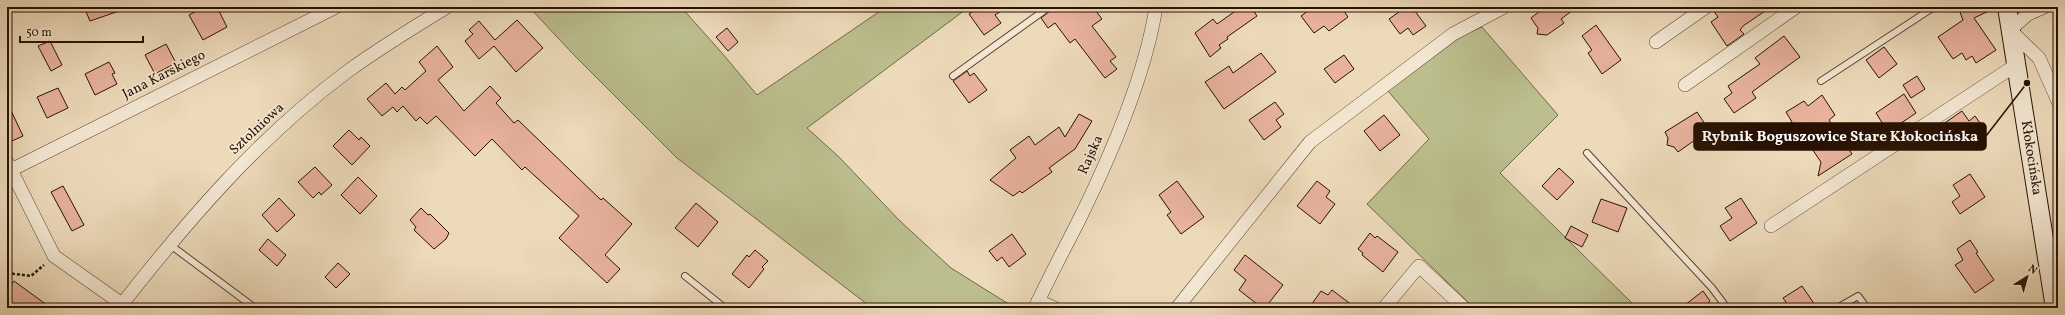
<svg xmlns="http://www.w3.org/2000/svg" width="2065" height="315" font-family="Vollkorn,serif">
  <rect width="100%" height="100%" fill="#eddaba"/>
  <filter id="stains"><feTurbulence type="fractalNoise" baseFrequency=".005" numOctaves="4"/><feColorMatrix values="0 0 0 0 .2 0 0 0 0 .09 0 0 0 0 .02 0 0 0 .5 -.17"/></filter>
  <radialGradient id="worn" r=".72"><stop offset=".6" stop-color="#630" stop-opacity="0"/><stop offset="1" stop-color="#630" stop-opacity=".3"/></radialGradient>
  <!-- green -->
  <g fill="#bcbe8d" stroke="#726848">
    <polygon points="529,7 681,7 722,53 757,95 886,7 969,7 807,128 839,157 900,221 951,268 1015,308 872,308 677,158 573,54"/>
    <polygon points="1482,27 1558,115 1500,173 1637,308 1474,308 1367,204 1429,139 1388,91 1463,35"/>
  </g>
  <!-- building -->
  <g fill="#e8b29d" stroke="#281103">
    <polygon points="84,7 124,7 125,9 90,21"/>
    <polygon points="204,7 217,7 227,27 203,40 189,15"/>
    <polygon points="979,7 1007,7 995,15 1001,23 984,35 969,14"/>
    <polygon points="1055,7 1093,7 1102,19 1092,26 1116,57 1110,61 1117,69 1105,78 1075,39 1070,43 1055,23 1048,28 1041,18"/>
    <polygon points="1241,7 1251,7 1257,16 1227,37 1228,39 1219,45 1221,48 1210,57 1195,33 1213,19 1217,24"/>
    <polygon points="1313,7 1341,7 1348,17 1329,31 1324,26 1314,33 1301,16"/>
    <polygon points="1406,7 1412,7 1426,26 1413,35 1408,28 1400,34 1389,19"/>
    <polygon points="1545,7 1577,7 1561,19 1564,23 1547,35 1537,34 1538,28 1531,18"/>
    <polygon points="1714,7 1771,7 1743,26 1740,30 1744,34 1727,46 1711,22 1718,17 1713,10"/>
    <polygon points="1958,7 1997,7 1974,18 1996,50 1976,63 1972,56 1966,60 1962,53 1953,59 1938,37 1963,20"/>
    <polygon points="517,20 543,48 516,72 494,46 479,59 465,41 473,34 469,30 479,21 495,40"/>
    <polygon points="1596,25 1621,60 1602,74 1588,53 1592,50 1582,36"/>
    <polygon points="727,28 738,42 728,51 716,37"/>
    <polygon points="1784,36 1800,57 1752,92 1756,98 1734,113 1724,99 1732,93 1728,86 1760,64 1755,58"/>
    <polygon points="50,41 62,65 51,71 38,46"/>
    <polygon points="166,44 176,63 155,74 145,55"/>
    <polygon points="437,46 453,67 438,80 464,111 490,86 501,98 496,103 514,123 518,120 601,200 603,198 632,224 605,255 620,269 607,283 559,238 579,216 525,167 522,170 492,139 475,156 436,116 427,124 420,117 416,121 403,106 397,112 393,107 382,116 367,99 386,83 395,94 402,87 405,90 426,71 419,62"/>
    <polygon points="1884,47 1897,64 1879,78 1866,60"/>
    <polygon points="1261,53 1276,72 1224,109 1205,82 1229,66 1233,73"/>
    <polygon points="1344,55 1354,69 1335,83 1324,69"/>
    <polygon points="109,62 115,73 112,74 117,84 95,95 85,74"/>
    <polygon points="967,71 970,76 974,73 987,90 969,103 953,81"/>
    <polygon points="1917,76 1925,89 1911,98 1903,85"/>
    <polygon points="58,88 68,108 47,118 37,97"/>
    <polygon points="1904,94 1916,113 1888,132 1876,113"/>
    <polygon points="1822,95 1835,115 1829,120 1852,154 1818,176 1821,162 1801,133 1797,136 1789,124 1792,122 1786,112 1804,101 1808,106"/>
    <polygon points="7,102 23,136 12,141 7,131"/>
    <polygon points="1275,102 1284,114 1276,120 1281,127 1264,140 1249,120"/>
    <polygon points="1962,111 1969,121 1975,116 1983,127 1954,150 1939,127"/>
    <polygon points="1697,112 1707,127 1700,132 1702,135 1678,152 1674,147 1667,145 1668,138 1665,132"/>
    <polygon points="1079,114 1092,121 1075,149 1049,168 1052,172 1022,193 1020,191 1013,196 990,180 1016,158 1010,150 1029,136 1035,145 1059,127 1065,137"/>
    <polygon points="1384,115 1400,135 1380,151 1364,131"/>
    <polygon points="349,130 359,140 361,137 370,146 352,165 333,146"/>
    <polygon points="315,167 332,185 321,195 319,192 313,198 298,182"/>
    <polygon points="1559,168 1574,182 1557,200 1542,186"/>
    <polygon points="1970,174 1985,197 1960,214 1952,202 1960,196 1953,185"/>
    <polygon points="358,177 377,196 360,214 341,195"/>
    <polygon points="1177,181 1204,217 1181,234 1167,215 1171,212 1159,195"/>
    <polygon points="1317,181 1330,191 1326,197 1335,204 1320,224 1297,206"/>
    <polygon points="63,186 84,225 72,231 51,192"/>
    <polygon points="279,198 295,215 277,232 262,215"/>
    <polygon points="1741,198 1757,223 1730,241 1720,226 1732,218 1725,208"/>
    <polygon points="1601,199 1627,208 1618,232 1592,222"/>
    <polygon points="696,203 718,222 698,247 675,228"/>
    <polygon points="421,208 428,215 430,214 449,233 446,239 434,249 414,230 416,227 410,220"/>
    <polygon points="1571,226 1588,235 1582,247 1565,238"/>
    <polygon points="1370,233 1375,238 1377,236 1398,252 1383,272 1362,255 1363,253 1358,249"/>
    <polygon points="1012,234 1026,254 1009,267 1002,257 997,261 989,251"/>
    <polygon points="268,239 286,255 277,266 259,250"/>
    <polygon points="1970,240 1978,252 1976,253 1994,280 1975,293 1955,265 1963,260 1957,249"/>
    <polygon points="755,250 768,261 762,267 764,269 749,288 732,274 747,255 749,257"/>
    <polygon points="1245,255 1283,285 1265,308 1262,308 1239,290 1246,280 1234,270"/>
    <polygon points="338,263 350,274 336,288 325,277"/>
    <polygon points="14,281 51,308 7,308 7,291"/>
    <polygon points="1802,286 1817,308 1790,308 1783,298"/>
    <polygon points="1332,290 1356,308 1309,308 1321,291 1328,295"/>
    <polygon points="1703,291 1710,301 1708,303 1712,308 1681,308"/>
  </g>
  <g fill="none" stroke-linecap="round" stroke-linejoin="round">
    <defs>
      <g id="lane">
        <polyline points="953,76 1049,7"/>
        <polyline points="1821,81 1934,7"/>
        <polyline points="1587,153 1712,288 1727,308"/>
        <polyline points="169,244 255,308"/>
        <polyline points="685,276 725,308"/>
        <polyline points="1837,308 1858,296 1867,308"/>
      </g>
      <g id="street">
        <polyline points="2044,7 2028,14 2010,30 2039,58 2058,101"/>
        <polyline points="1656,42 1706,7"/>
        <polyline points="1685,85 1796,7"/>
        <polyline points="7,162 54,256 122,304"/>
        <polyline points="7,172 336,7"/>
        <polyline points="1771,226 2016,65"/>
        <polyline points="1038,301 1054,308"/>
        <path d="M119,308C187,221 259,137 348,71C380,48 414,27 447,7"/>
        <path d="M1035,308C1049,277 1065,248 1080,218C1111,155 1145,77 1156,7"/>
        <polyline points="1177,308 1310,142 1453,34 1504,7"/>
        <polyline points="1384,308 1419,266 1464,308"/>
      </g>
      <polyline id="secondary" points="2007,7 2055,308"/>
    </defs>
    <!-- lane casing -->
    <use href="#lane" stroke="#594331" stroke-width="8"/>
    <!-- street casing -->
    <use href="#street" stroke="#594331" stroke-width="14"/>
    <!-- secondary casing -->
    <use href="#secondary" stroke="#281103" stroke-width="20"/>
    <!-- path -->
    <polyline stroke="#281103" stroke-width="2.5" stroke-dasharray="3 2" stroke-linecap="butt" points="7,273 31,276 44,265"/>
    <!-- lane -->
    <use href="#lane" stroke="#f3e7d2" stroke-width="6"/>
    <!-- street -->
    <use href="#street" stroke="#f3e7d2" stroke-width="13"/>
    <!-- secondary -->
    <use href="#secondary" stroke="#f3e7d2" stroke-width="18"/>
  </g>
  <g text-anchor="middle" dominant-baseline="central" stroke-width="3.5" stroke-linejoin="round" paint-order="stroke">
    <!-- street labels -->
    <g font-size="14" fill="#281103" stroke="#f3e7d2">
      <text transform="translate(164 75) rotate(-27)">Jana Karskiego</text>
      <text transform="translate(257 129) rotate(-43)">Sztolniowa</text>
      <text transform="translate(1091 155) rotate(-66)">Rajska</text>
      <text transform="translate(2031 158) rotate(81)">Kłokocińska</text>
    </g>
  </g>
  <!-- callouts -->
  <path fill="none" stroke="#281103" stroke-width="1.5" d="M2027 83L1986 136"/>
  <circle fill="#281103" stroke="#f3e7d2" stroke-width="1.5" cx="2027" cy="83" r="4"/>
  <rect fill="#281103" stroke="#281103" stroke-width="1.5" x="1694" y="123" width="292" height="27" rx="4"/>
  <g font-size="15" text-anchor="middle" font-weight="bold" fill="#fff">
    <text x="1840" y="141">Rybnik Boguszowice Stare Kłokocińska</text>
  </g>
  <!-- margin -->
  <rect width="2065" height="315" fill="none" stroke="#eddaba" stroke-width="24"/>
  <rect x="8" y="8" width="2049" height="299" fill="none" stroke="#281103" stroke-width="2"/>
  <rect x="12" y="12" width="2041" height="291" fill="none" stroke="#281103"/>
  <!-- north arrow -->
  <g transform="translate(2027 277) rotate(37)" stroke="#f3e7d2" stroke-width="3" paint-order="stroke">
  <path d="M0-3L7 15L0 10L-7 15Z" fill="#281103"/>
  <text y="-6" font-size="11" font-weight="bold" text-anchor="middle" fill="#281103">N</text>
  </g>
  <!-- scale -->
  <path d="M20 36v6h123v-6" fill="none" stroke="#281103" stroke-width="2"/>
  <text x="26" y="36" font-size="12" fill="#281103" stroke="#f3e7d2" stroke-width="3" paint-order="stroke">50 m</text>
  <rect width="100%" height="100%" filter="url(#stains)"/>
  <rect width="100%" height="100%" fill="url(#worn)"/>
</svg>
